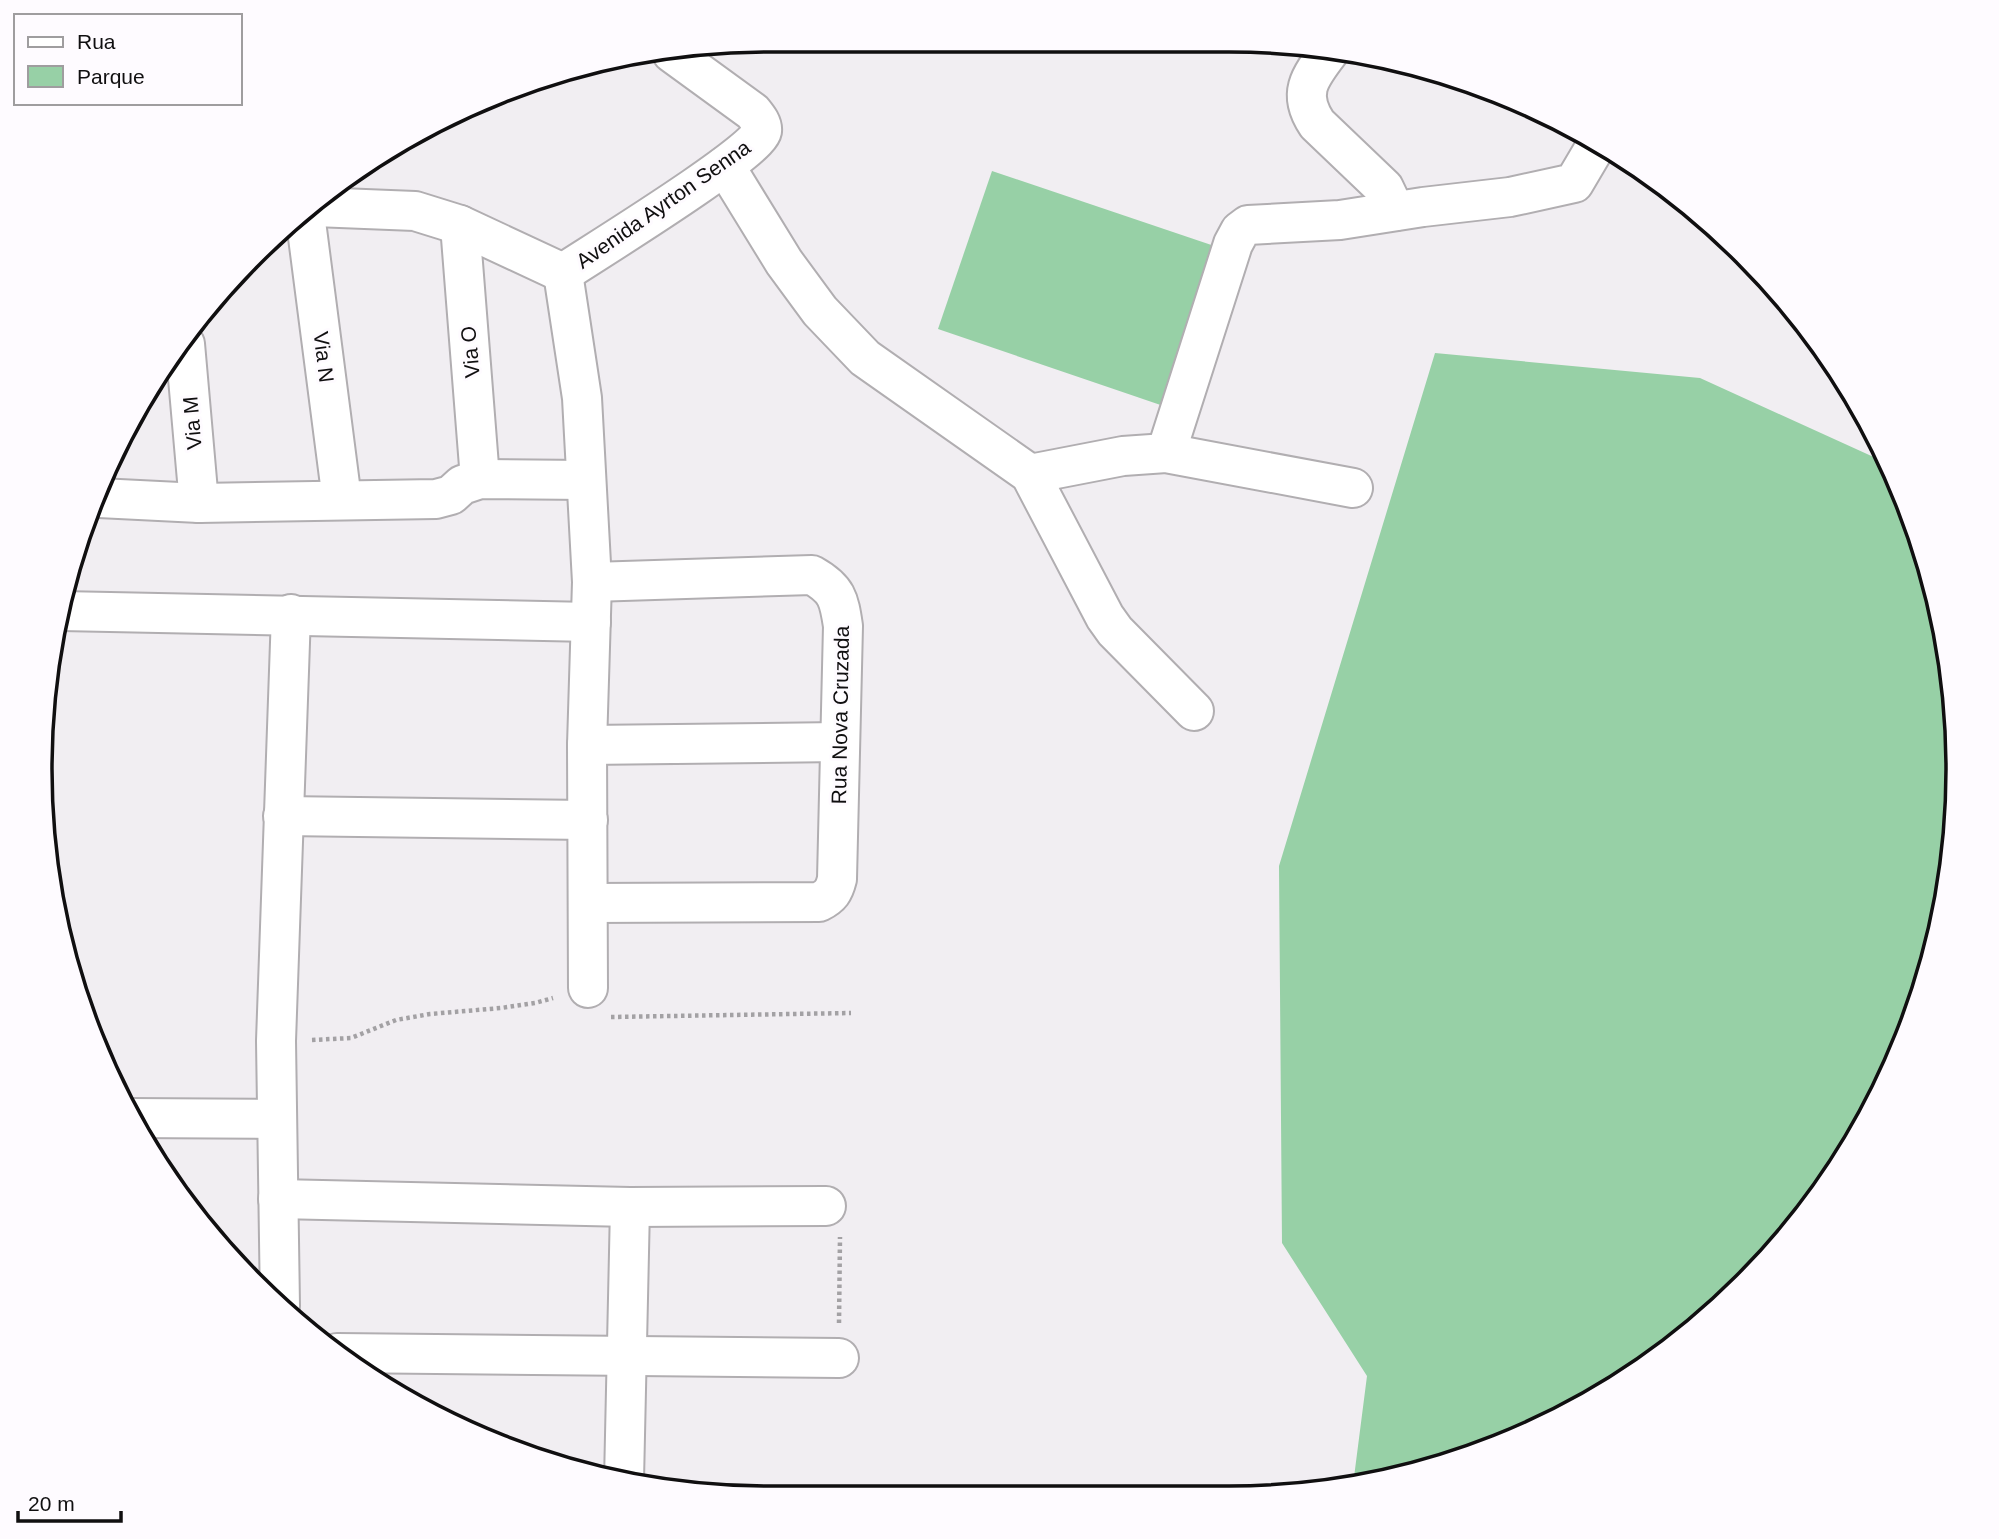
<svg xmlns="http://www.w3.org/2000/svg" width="1999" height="1539" font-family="Helvetica,sans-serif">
  <rect width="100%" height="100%" fill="#f1eef2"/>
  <!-- green -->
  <g fill="#97d0a6">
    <polygon points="992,171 1241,255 1187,414 938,329"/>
    <polygon points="1435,353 1700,378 1889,464 1903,491 1945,628 1959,770 1945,912 1903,1049 1836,1175 1745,1285 1634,1376 1464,1460 1324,1493 1353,1485 1367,1376 1282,1243 1279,866"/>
  </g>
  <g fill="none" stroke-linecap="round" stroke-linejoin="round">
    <defs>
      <g id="minor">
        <path d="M1329,52C1309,78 1297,94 1317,124L1384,188L1395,211"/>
        <polyline points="725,166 784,262 820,311 865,358 1030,474 1105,617 1115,631 1194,711"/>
        <polyline points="315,207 415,211 460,225 563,273"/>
        <polyline points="305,214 342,500"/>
        <polyline points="460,225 480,479"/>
        <polyline points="563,273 582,398 592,582 587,745 588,988"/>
        <path d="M563,273C590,255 758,152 762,131C763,124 757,117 753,112L672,53"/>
        <polyline points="185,344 199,503"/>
        <polyline points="1166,453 1233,244 1240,231 1248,225 1340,220 1423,207 1510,197 1574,183 1597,144"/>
        <polyline points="1030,474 1123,456 1166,453 1353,488"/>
        <polyline points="99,498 199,503 436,499 451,495 462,485 480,479 586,480"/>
        <polyline points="61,611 591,622"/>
        <polyline points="587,745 840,742"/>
        <polyline points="283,816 588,820"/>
        <path d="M589,903L819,902C831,896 834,891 837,879L843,626C839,599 837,589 812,575L592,582"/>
        <polyline points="130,1118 277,1119"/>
        <polyline points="278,1199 630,1207 826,1206"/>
        <polyline points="280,1306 276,1041 291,614"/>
        <polyline points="337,1353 839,1358"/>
        <polyline points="624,1481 630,1207"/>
      </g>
    </defs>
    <!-- minor casing -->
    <use href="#minor" stroke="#b1aeb1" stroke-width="42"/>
    <!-- path -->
    <g stroke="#a3a1a4" stroke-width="4.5" stroke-dasharray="3.5 3.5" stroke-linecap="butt">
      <polyline points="611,1017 851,1013"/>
      <polyline points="312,1040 351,1038 396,1020 430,1014 501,1008 535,1003 553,998"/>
      <polyline points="839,1323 840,1237"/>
    </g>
    <!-- minor -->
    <use href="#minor" stroke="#fff" stroke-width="38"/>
  </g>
  <g text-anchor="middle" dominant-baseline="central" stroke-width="6" stroke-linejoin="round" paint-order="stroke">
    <!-- street labels -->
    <g font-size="21" fill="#100f10" stroke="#fefbff">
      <text transform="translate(663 204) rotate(-35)">Avenida Ayrton Senna</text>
      <text transform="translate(470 352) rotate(-95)">Via O</text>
      <text transform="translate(324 357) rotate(83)">Via N</text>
      <text transform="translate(192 423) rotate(-95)">Via M</text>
      <text transform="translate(840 715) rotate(-89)">Rua Nova Cruzada</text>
    </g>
  </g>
  <!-- crop -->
  <path d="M0 0H1999V1539H0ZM769 52H1229A717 717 0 0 1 1946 769V769A717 717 0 0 1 1229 1486H769A717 717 0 0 1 52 769V769A717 717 0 0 1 769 52Z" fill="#fefbff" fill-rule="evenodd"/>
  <path fill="none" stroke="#100f10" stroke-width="3.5" d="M769 52H1229A717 717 0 0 1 1946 769V769A717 717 0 0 1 1229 1486H769A717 717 0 0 1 52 769V769A717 717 0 0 1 769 52Z"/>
  <!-- legend -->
  <rect x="14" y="14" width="228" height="91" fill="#fefbff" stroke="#9f9d9f" stroke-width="2"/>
  <rect x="28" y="37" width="35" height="10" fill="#ffffff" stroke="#9f9d9f" stroke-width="2"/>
  <text x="77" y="49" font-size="21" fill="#100f10">Rua</text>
  <rect x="28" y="66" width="35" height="21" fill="#97d0a6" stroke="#9f9d9f" stroke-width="2"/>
  <text x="77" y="84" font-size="21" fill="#100f10">Parque</text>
  <!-- scale -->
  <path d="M18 1511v10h103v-10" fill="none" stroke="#100f10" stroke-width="3.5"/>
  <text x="28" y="1511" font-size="21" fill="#100f10" stroke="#fefbff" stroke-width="5" paint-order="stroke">20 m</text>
</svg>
